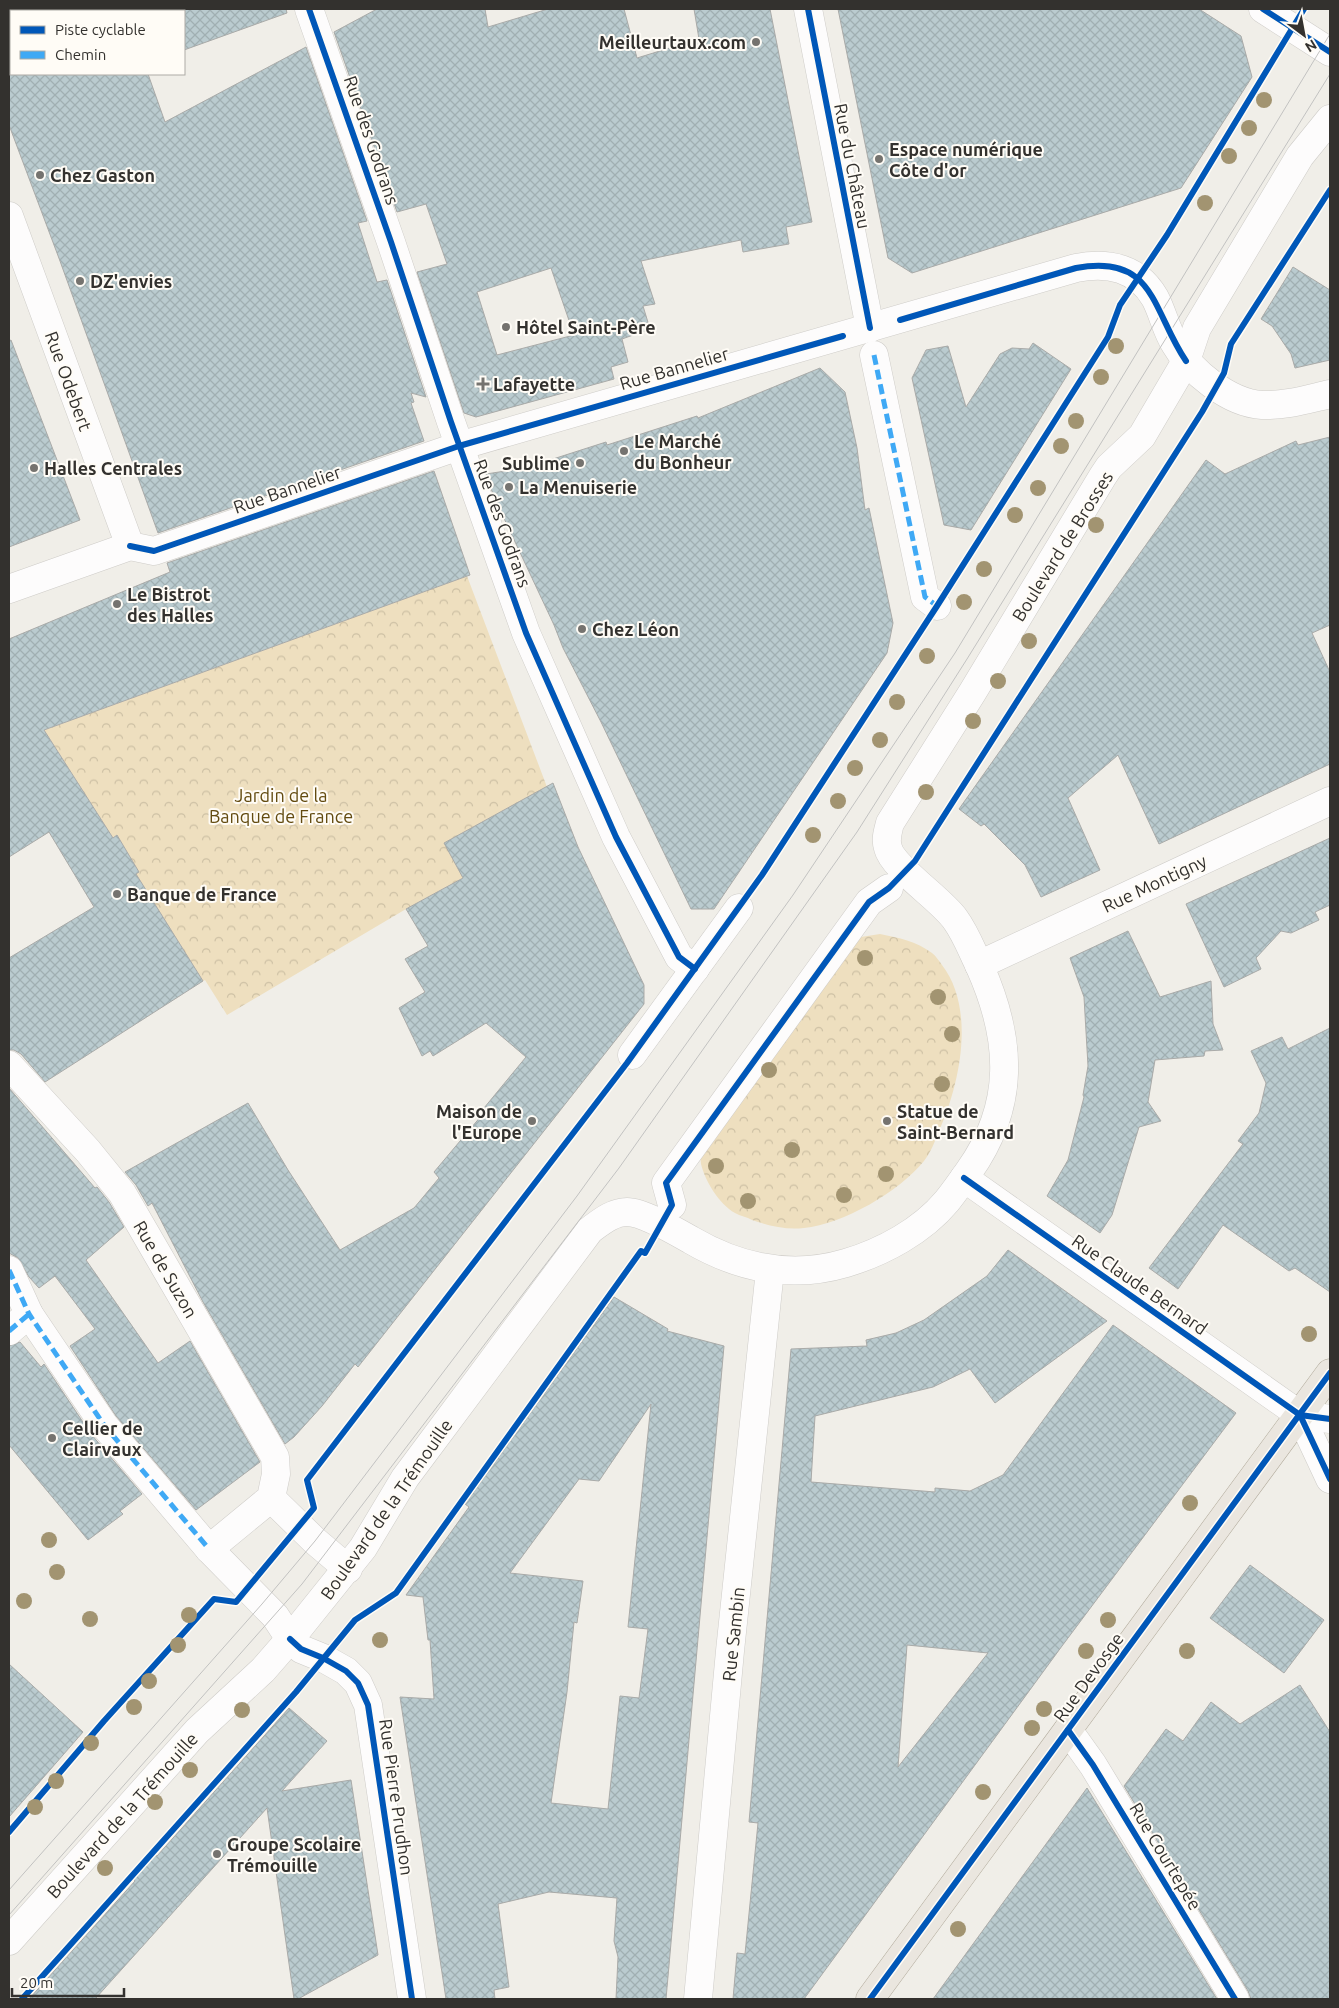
<svg xmlns="http://www.w3.org/2000/svg" width="1339" height="2008" font-family="Ubuntu,sans-serif">
  <defs>
    <pattern id="forest-crowns" width="20" height="18" patternUnits="userSpaceOnUse" patternTransform="scale(1.25)"><rect width="20" height="18" fill="#eedfbf"/><path d="M2 6a3 3 0 1 1 6 0M12 15a3 3 0 1 1 6 0" fill="none" stroke="#cdc0a4"/></pattern>
    <pattern id="building-cross-hatch" width="8" height="8" patternUnits="userSpaceOnUse" patternTransform="scale(1.25)"><rect width="8" height="8" fill="#bacbcf"/><path d="M0 0l8 8M0 8l8-8" fill="none" stroke="#a0afb2"/></pattern>
  </defs>
  <rect width="100%" height="100%" fill="#f0eee8"/>
  <!-- forest -->
  <g fill="url(#forest-crowns)">
    <polygon points="467,576 547,787 456,865 463,878 406,909 227,1015 205,980 203,981 136,874 139,872 117,835 113,838 44,730"/>
    <path d="M880,934C899,938 916,941 932,953C936,956 939,961 942,965C976,1009 960,1084 939,1131C935,1141 931,1152 924,1161C899,1192 843,1224 804,1228C786,1230 769,1226 752,1220C747,1217 740,1216 735,1213C719,1204 705,1181 701,1164C700,1157 700,1149 700,1141L848,939Z"/>
  </g>
  <!-- building -->
  <g fill="url(#building-cross-hatch)" stroke="#a9aaa8" fill-rule="evenodd">
    <polygon points="184,9 286,9 287,13 184,50"/>
    <path d="M377,9H485L488,27L548,9H624L637,58L699,39L694,9H770L812,222L786,227L789,244L743,252L741,240L641,261L655,304L643,306L650,329L622,339L628,362L611,367L614,379L476,417L464,413L417,272L447,264L426,204L397,212L334,32ZM551,268L574,335L497,355L477,292Z"/>
    <polygon points="838,9 1199,9 1241,36 1252,77 1181,188 912,273 888,258"/>
    <polygon points="306,47 367,221 358,223 377,282 387,280 426,397 411,393 414,402 411,403 424,441 158,533 60,261 9,125 9,74 148,74 165,122"/>
    <polygon points="1293,267 1330,290 1330,360 1295,368 1291,354 1272,326 1261,319"/>
    <polygon points="11,340 80,520 9,547 9,341"/>
    <polygon points="1033,343 1071,369 971,530 944,525 912,378 926,350 948,346 966,407 1000,354 1012,348 1029,349"/>
    <polygon points="820,368 845,392 857,448 865,510 869,508 893,623 887,653 714,909 691,909 601,722 563,648 554,625 494,497 486,474 525,468 606,442 607,445 697,416 698,418"/>
    <polygon points="1330,437 1330,625 1312,633 1330,672 1330,764 1159,844 1118,755 1068,798 1100,870 1041,897 1025,865 984,824 981,826 959,809 1206,460 1225,474 1296,441 1298,445"/>
    <polygon points="434,471 470,575 44,730 113,838 117,835 139,872 136,874 203,981 45,1082 21,1054 14,1050 9,1050 9,958 94,907 49,832 9,857 9,639 170,572 167,563"/>
    <polygon points="553,783 578,847 644,985 644,1004 358,1367 355,1364 322,1406 294,1437 285,1444 203,1302 152,1203 148,1206 136,1185 125,1172 248,1103 288,1170 340,1250 414,1208 439,1178 434,1172 487,1109 484,1108 526,1057 486,1023 433,1056 430,1051 422,1056 399,1008 425,992 405,959 428,946 406,909 463,878 444,843"/>
    <polygon points="1330,838 1330,905 1315,912 1319,920 1291,933 1281,931 1256,958 1261,969 1224,987 1186,904"/>
    <polygon points="1128,931 1160,997 1211,981 1213,1024 1223,1050 1205,1051 1204,1056 1155,1060 1148,1102 1161,1121 1139,1127 1112,1215 1100,1233 1047,1196 1068,1160 1084,1097 1083,1095 1088,1066 1084,997 1070,958"/>
    <polygon points="1330,1028 1330,1292 1295,1268 1289,1271 1223,1225 1178,1289 1149,1268 1243,1144 1238,1141 1259,1113 1266,1083 1251,1051 1282,1037 1288,1049"/>
    <polygon points="9,1088 95,1188 97,1187 109,1202 124,1227 86,1260 158,1363 190,1341 260,1462 196,1510 116,1416 70,1346 95,1329 55,1276 39,1288 29,1277 18,1258 9,1253"/>
    <path d="M1008,1250L1107,1321L995,1403L970,1369L933,1387L815,1416L811,1482L935,1492V1488L970,1491L1003,1475L1113,1325L1236,1413L1062,1646L804,1999H733L737,1953L745,1954L758,1823L749,1822L791,1349L867,1346L866,1340L896,1333L924,1320L987,1276ZM907,1645L988,1653L898,1767Z"/>
    <path d="M614,1297L668,1329L667,1331L724,1346L666,1999H616L618,1957L614,1941L617,1898L549,1892L498,1904L509,1987L494,1990L495,1999H446L400,1697L434,1699L430,1640H428L423,1597L406,1595L469,1507L465,1504ZM651,1404L628,1627L648,1629L639,1698L620,1696L608,1809L551,1803L567,1692L574,1622L577,1623L583,1581L510,1573L579,1479L599,1481Z"/>
    <polygon points="20,1342 41,1367 44,1364 91,1434 142,1494 120,1511 123,1514 88,1540 9,1445 9,1346"/>
    <polygon points="1250,1565 1324,1620 1284,1673 1210,1618"/>
    <polygon points="9,1664 83,1732 9,1817"/>
    <polygon points="1300,1685 1330,1732 1330,1999 1251,1999 1248,1991 1124,1786 1166,1729 1183,1741 1211,1702 1240,1724"/>
    <polygon points="289,1708 327,1741 282,1791 351,1780 378,1955 298,1999 294,1999 267,1808 95,1999 29,1999 135,1881 133,1878 155,1855 157,1856"/>
    <polygon points="1087,1788 1217,1999 933,1999 1005,1900"/>
  </g>
  <g fill="none" stroke-linecap="round" stroke-linejoin="round">
    <defs>
      <g id="minor">
        <polyline points="309,9 391,242 451,422 526,633 616,837 679,957 695,969"/>
        <polyline points="808,9 870,328"/>
        <polyline points="1263,9 1330,52"/>
        <polyline points="109,11 110,9"/>
        <polyline points="9,56 11,55"/>
        <polyline points="9,216 130,546"/>
        <polyline points="874,355 925,597 937,606"/>
        <path d="M9,589L130,546L154,551L459,446L1076,268C1108,262 1137,267 1155,298C1163,313 1166,330 1175,344C1191,372 1229,403 1262,405C1285,406 1308,399 1330,394"/>
        <polyline points="979,965 1330,801"/>
        <polyline points="632,1055 739,908"/>
        <polyline points="9,1065 88,1151 122,1193 275,1457 276,1474 271,1498 209,1549"/>
        <polyline points="964,1178 1300,1415 1330,1419"/>
        <polyline points="672,1205 666,1183 869,902 889,888"/>
        <polyline points="9,1270 29,1314 104,1425 209,1549 275,1616 290,1639 301,1649 323,1658 346,1671 358,1683 368,1705 412,1999"/>
        <polyline points="9,1331 29,1314"/>
        <polyline points="1300,1415 1330,1479"/>
        <polyline points="271,1498 315,1541 348,1569"/>
        <polyline points="1068,1730 1093,1765 1235,1999"/>
        <path d="M9,1941L197,1731L263,1670L290,1639L363,1548L405,1478L590,1230C601,1222 613,1212 627,1212C643,1212 677,1232 691,1240C739,1268 792,1279 846,1263C883,1252 922,1231 947,1201C955,1191 962,1181 969,1171C1016,1105 1012,1039 980,967C972,951 966,934 955,919C941,899 893,868 888,848C885,839 888,831 890,823L972,693L1103,476L1109,467L1142,436L1186,361L1197,328L1300,156L1330,119"/>
        <polyline points="698,1999 730,1651 770,1270"/>
      </g>
      <polyline id="major" points="870,1999 1330,1373"/>
    </defs>
    <!-- minor casing -->
    <use href="#minor" stroke="#ceccc8" stroke-width="29"/>
    <!-- major casing -->
    <use href="#major" stroke="#b0a99a" stroke-width="29"/>
    <!-- minor -->
    <use href="#minor" stroke="#fdfcfc" stroke-width="28"/>
    <!-- major -->
    <use href="#major" stroke="#eae6df" stroke-width="28"/>
    <!-- tram -->
    <g stroke="#c2c2c1" stroke-width="1">
      <polyline points="9,1890 262,1604 315,1541 577,1196 793,895 955,653 1330,34"/>
      <polyline points="9,1915 302,1584 619,1168 857,832 967,659 1330,74"/>
    </g>
    <!-- quiet -->
    <g stroke="#3fa9f5" stroke-width="5" stroke-dasharray="10 5" stroke-linecap="butt">
      <polyline points="109,11 110,9"/>
      <polyline points="9,56 11,55"/>
      <polyline points="874,355 925,597 937,606"/>
      <polyline points="9,1270 29,1314 104,1425 209,1549"/>
      <polyline points="9,1331 29,1314"/>
    </g>
    <defs>
      <g id="cycleway">
        <polyline points="309,9 391,242 451,422 526,633 616,837 679,957 695,969"/>
        <polyline points="808,9 870,328"/>
        <polyline points="1263,9 1330,52"/>
        <path d="M900,320L1076,268C1155,253 1152,311 1186,361"/>
        <polyline points="130,546 154,551 459,446 843,336"/>
        <polyline points="964,1178 1300,1415 1330,1419"/>
        <polyline points="1300,1415 1330,1479"/>
        <polyline points="290,1639 301,1649 323,1658 346,1671 358,1683 368,1705 412,1999"/>
        <polyline points="1068,1730 1093,1765 1235,1999"/>
        <polyline points="9,1832 104,1721 214,1599 236,1602 314,1508 307,1480 627,1063 762,875 937,606 1108,337 1120,305 1167,235 1304,9"/>
        <polyline points="22,1999 296,1692 355,1620 396,1593 641,1251 645,1253 672,1205 666,1183 869,902 889,888 915,861 1202,412 1224,373 1231,344 1330,190"/>
        <polyline points="870,1999 1330,1373"/>
      </g>
    </defs>
    <!-- cycleway casing -->
    <use href="#cycleway" stroke="#fffcf6" stroke-width="9"/>
    <!-- cycleway -->
    <use href="#cycleway" stroke="#0057b8" stroke-width="6"/>
  </g>
  <!-- trees -->
  <g fill="#a29471">
    <circle cx="1264" cy="100" r="8"/>
    <circle cx="1249" cy="128" r="8"/>
    <circle cx="1229" cy="156" r="8"/>
    <circle cx="1205" cy="203" r="8"/>
    <circle cx="1116" cy="346" r="8"/>
    <circle cx="1101" cy="377" r="8"/>
    <circle cx="1076" cy="421" r="8"/>
    <circle cx="1061" cy="446" r="8"/>
    <circle cx="1038" cy="488" r="8"/>
    <circle cx="1015" cy="515" r="8"/>
    <circle cx="1096" cy="525" r="8"/>
    <circle cx="984" cy="569" r="8"/>
    <circle cx="964" cy="602" r="8"/>
    <circle cx="1029" cy="641" r="8"/>
    <circle cx="927" cy="656" r="8"/>
    <circle cx="998" cy="681" r="8"/>
    <circle cx="897" cy="702" r="8"/>
    <circle cx="973" cy="721" r="8"/>
    <circle cx="880" cy="740" r="8"/>
    <circle cx="855" cy="768" r="8"/>
    <circle cx="926" cy="792" r="8"/>
    <circle cx="838" cy="801" r="8"/>
    <circle cx="813" cy="835" r="8"/>
    <circle cx="865" cy="958" r="8"/>
    <circle cx="938" cy="997" r="8"/>
    <circle cx="952" cy="1034" r="8"/>
    <circle cx="769" cy="1070" r="8"/>
    <circle cx="942" cy="1084" r="8"/>
    <circle cx="792" cy="1150" r="8"/>
    <circle cx="716" cy="1166" r="8"/>
    <circle cx="886" cy="1174" r="8"/>
    <circle cx="844" cy="1195" r="8"/>
    <circle cx="748" cy="1201" r="8"/>
    <circle cx="1309" cy="1334" r="8"/>
    <circle cx="1190" cy="1503" r="8"/>
    <circle cx="49" cy="1540" r="8"/>
    <circle cx="57" cy="1572" r="8"/>
    <circle cx="24" cy="1601" r="8"/>
    <circle cx="189" cy="1615" r="8"/>
    <circle cx="90" cy="1619" r="8"/>
    <circle cx="1108" cy="1620" r="8"/>
    <circle cx="380" cy="1640" r="8"/>
    <circle cx="178" cy="1645" r="8"/>
    <circle cx="1086" cy="1651" r="8"/>
    <circle cx="1187" cy="1651" r="8"/>
    <circle cx="149" cy="1681" r="8"/>
    <circle cx="134" cy="1707" r="8"/>
    <circle cx="1044" cy="1709" r="8"/>
    <circle cx="242" cy="1710" r="8"/>
    <circle cx="1032" cy="1728" r="8"/>
    <circle cx="91" cy="1743" r="8"/>
    <circle cx="190" cy="1770" r="8"/>
    <circle cx="56" cy="1781" r="8"/>
    <circle cx="983" cy="1792" r="8"/>
    <circle cx="155" cy="1802" r="8"/>
    <circle cx="35" cy="1807" r="8"/>
    <circle cx="105" cy="1868" r="8"/>
    <circle cx="958" cy="1929" r="8"/>
  </g>
  <!-- markers -->
  <g fill="#75736f" stroke="#fffcf6" stroke-width="2">
    <circle cx="756" cy="42" r="5"/>
    <circle cx="879" cy="159" r="5"/>
    <circle cx="40" cy="175" r="5"/>
    <circle cx="80" cy="281" r="5"/>
    <circle cx="506" cy="327" r="5"/>
    <path d="M480.5 376.5h5v5h5v5h-5v5h-5v-5h-5v-5h5z"/>
    <circle cx="624" cy="451" r="5"/>
    <circle cx="580" cy="463" r="5"/>
    <circle cx="34" cy="468" r="5"/>
    <circle cx="509" cy="487" r="5"/>
    <circle cx="117" cy="604" r="5"/>
    <circle cx="582" cy="629" r="5"/>
    <circle cx="117" cy="894" r="5"/>
    <circle cx="532" cy="1121" r="5"/>
    <circle cx="887" cy="1121" r="5"/>
    <circle cx="52" cy="1438" r="5"/>
    <circle cx="217" cy="1854" r="5"/>
  </g>
  <g text-anchor="middle" dominant-baseline="central" stroke-width="4" stroke-linejoin="round" paint-order="stroke">
    <!-- poi labels -->
    <g font-size="18" font-weight="bold" fill="#33312e" stroke="#fffcf6" text-anchor="start">
      <text x="746" y="42" text-anchor="end">Meilleurtaux.com</text>
      <text x="889" y="149">Espace numérique<tspan x="889" dy="21">Côte d'or</tspan></text>
      <text x="50" y="175">Chez Gaston</text>
      <text x="90" y="281">DZ'envies</text>
      <text x="516" y="327">Hôtel Saint-Père</text>
      <text x="493" y="384">Lafayette</text>
      <text x="634" y="441">Le Marché<tspan x="634" dy="21">du Bonheur</tspan></text>
      <text x="570" y="463" text-anchor="end">Sublime</text>
      <text x="44" y="468">Halles Centrales</text>
      <text x="519" y="487">La Menuiserie</text>
      <text x="127" y="594">Le Bistrot<tspan x="127" dy="21">des Halles</tspan></text>
      <text x="592" y="629">Chez Léon</text>
      <text x="127" y="894">Banque de France</text>
      <text x="522" y="1111" text-anchor="end">Maison de<tspan x="522" dy="21">l'Europe</tspan></text>
      <text x="897" y="1111">Statue de<tspan x="897" dy="21">Saint-Bernard</tspan></text>
      <text x="62" y="1428">Cellier de<tspan x="62" dy="21">Clairvaux</tspan></text>
      <text x="227" y="1844">Groupe Scolaire<tspan x="227" dy="21">Trémouille</tspan></text>
    </g>
    <!-- street labels -->
    <g font-size="18" fill="#33312e" stroke="#fffcf6">
      <text transform="translate(372 140) rotate(71)">Rue des Godrans</text>
      <text transform="translate(853 166) rotate(79)">Rue du Château</text>
      <text transform="translate(674 368) rotate(-16)">Rue Bannelier</text>
      <text transform="translate(69 381) rotate(70)">Rue Odebert</text>
      <text transform="translate(287 489) rotate(-19)">Rue Bannelier</text>
      <text transform="translate(503 523) rotate(70)">Rue des Godrans</text>
      <text transform="translate(1062 546) rotate(-58)">Boulevard de Brosses</text>
      <text transform="translate(1154 883) rotate(-25)">Rue Montigny</text>
      <text transform="translate(166 1269) rotate(60)">Rue de Suzon</text>
      <text transform="translate(1140 1284) rotate(35)">Rue Claude Bernard</text>
      <text transform="translate(386 1509) rotate(-55)">Boulevard de la Trémouille</text>
      <text transform="translate(733 1634) rotate(-84)">Rue Sambin</text>
      <text transform="translate(1088 1677) rotate(-54)">Rue Devosge</text>
      <text transform="translate(397 1797) rotate(82)">Rue Pierre Prudhon</text>
      <text transform="translate(122 1815) rotate(-48)">Boulevard de la Trémouille</text>
      <text transform="translate(1166 1856) rotate(59)">Rue Courtepée</text>
    </g>
    <!-- park labels -->
    <g font-size="18" fill="#634b10" stroke="#fffcf6">
      <text x="281" y="795">Jardin de la<tspan x="281" dy="21">Banque de France</tspan></text>
    </g>
  </g>
  <!-- border -->
  <rect width="1339" height="2008" fill="none" stroke="#33312e" stroke-width="20"/>
  <!-- legend -->
  <rect x="10" y="10" width="175" height="65" fill="#fffcf6" stroke="#adaba6"/>
  <rect x="20" y="26" width="25" height="8" fill="#0057b8" stroke="#adaba6"/>
  <text x="55" y="35" font-size="15" fill="#33312e">Piste cyclable</text>
  <rect x="20" y="51" width="25" height="8" fill="#3fa9f5" stroke="#adaba6"/>
  <text x="55" y="60" font-size="15" fill="#33312e">Chemin</text>
  <!-- north arrow -->
  <g transform="translate(1304 35) rotate(148)" stroke="#fffcf6" stroke-width="4" paint-order="stroke">
  <path d="M0-4L9 19L0 12L-9 19Z" fill="#33312e"/>
  <text y="-8" font-size="14" font-weight="bold" text-anchor="middle" fill="#33312e">N</text>
  </g>
  <!-- scale -->
  <path d="M12 1988v8h112v-8" fill="none" stroke="#33312e" stroke-width="2.5"/>
  <text x="20" y="1988" font-size="15" fill="#33312e" stroke="#fffcf6" stroke-width="4" paint-order="stroke">20 m</text>
</svg>
